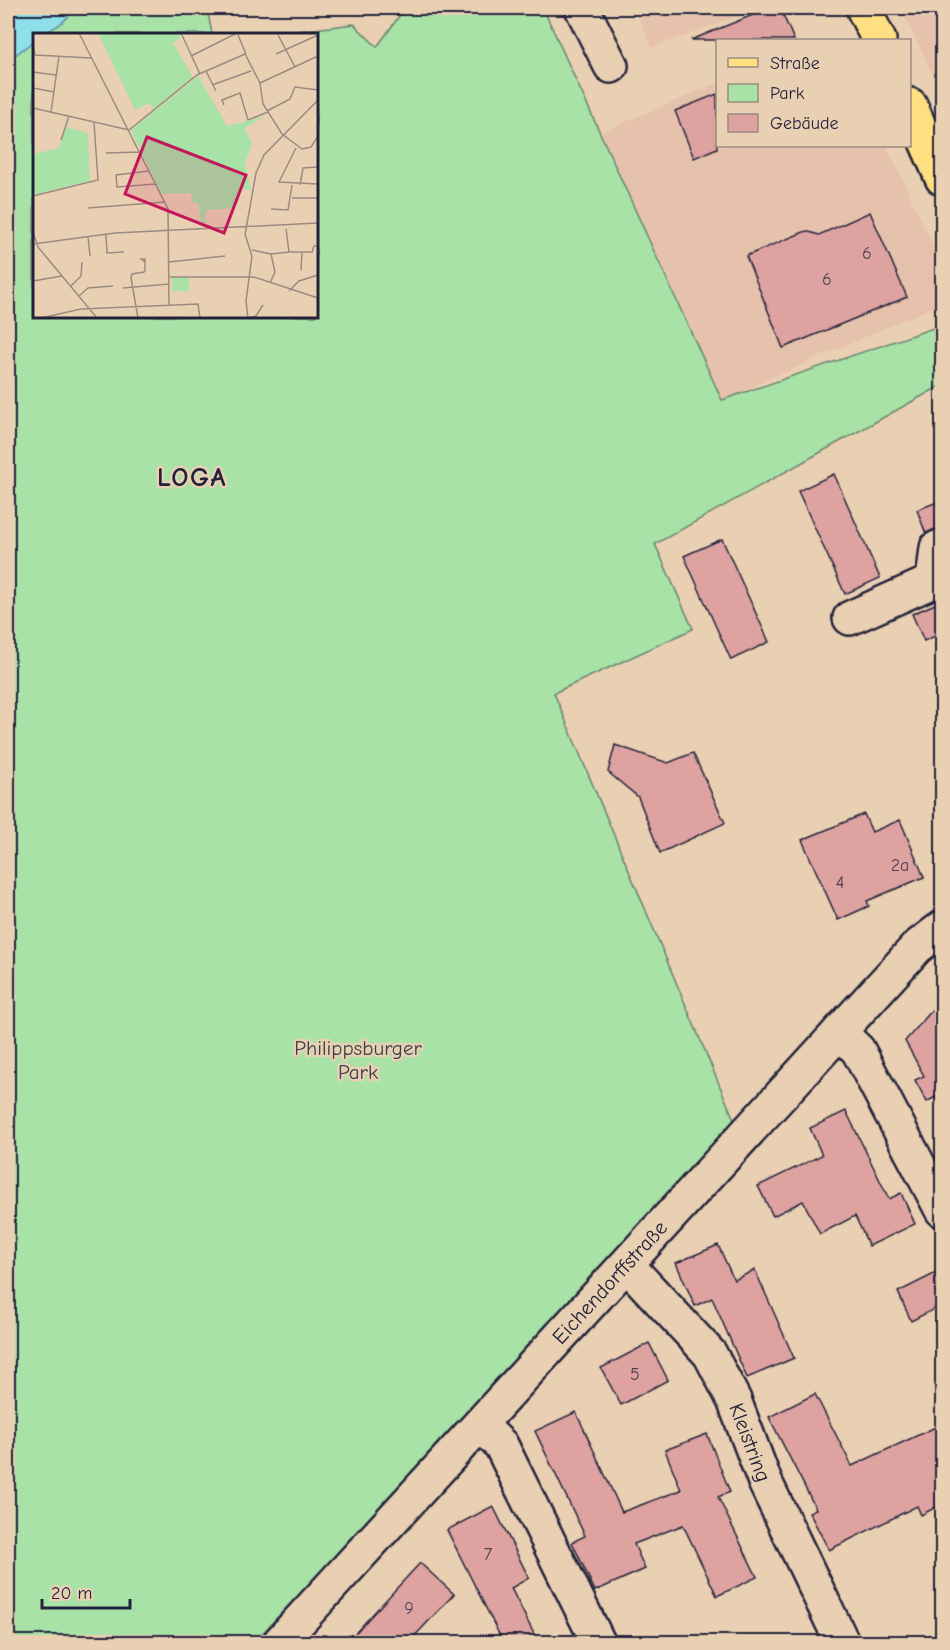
<svg xmlns="http://www.w3.org/2000/svg" width="950" height="1650" font-family="'Comic Neue',sans-serif">
  <rect width="100%" height="100%" fill="#ead0b2"/>
  <filter id="ink" filterUnits="userSpaceOnUse"><feTurbulence type="fractalNoise" baseFrequency=".0167" numOctaves="2"/><feDisplacementMap in="SourceGraphic" scale="12" xChannelSelector="R" yChannelSelector="G"/><feConvolveMatrix kernelMatrix="1 2 1 2 8 2 1 2 1" color-interpolation-filters="sRGB"/></filter>
  <g filter="url(#ink)">
    <!-- built -->
    <g fill="#e6c2ad">
      <polygon points="635,8 760,8 652,48"/>
      <polygon points="901,8 942,8 942,94"/>
      <polygon points="717,83 718,146 887,146 942,265 942,303 723,400 601,132"/>
    </g>
    <!-- green -->
    <g fill="#a8e2a7" stroke="#658271" stroke-width="1.5">
      <polygon points="73,8 207,8 212,34 43,34 66,19"/>
      <polygon points="448,8 543,8 722,400 942,325 942,385 655,544 693,629 554,693 738,1129 254,1642 8,1642 8,60 34,41 34,316 316,316 316,34 274,34 354,24 377,47 400,15"/>
    </g>
    <!-- water -->
    <path fill="#8edfea" stroke="#6393a4" stroke-width="1.5" d="M17,8H73C68,21 49,34 34,34V41L8,60V17Z"/>
    <!-- building -->
    <g fill="#dea3a1" stroke="#22223b" stroke-width="1.5">
      <polygon points="770,8 780,8 794,40 691,40"/>
      <polygon points="717,94 717,148 694,158 675,111"/>
      <polygon points="870,212 907,297 783,348 746,256 806,231 819,235"/>
      <polygon points="834,474 880,578 845,594 798,491"/>
      <polygon points="942,500 942,528 926,534 917,510"/>
      <polygon points="722,539 769,642 731,660 684,556"/>
      <polygon points="942,601 942,633 924,641 912,614"/>
      <polygon points="615,745 668,763 693,753 725,823 660,853 638,797 608,772"/>
      <polygon points="864,814 872,832 900,820 924,877 867,901 869,906 838,920 802,840"/>
      <polygon points="942,999 942,1113 935,1097 927,1102 915,1080 924,1076 905,1041"/>
      <polygon points="846,1111 889,1199 901,1193 915,1224 869,1246 855,1216 820,1234 803,1201 773,1216 758,1186 822,1155 810,1128"/>
      <polygon points="718,1245 734,1280 755,1270 794,1358 747,1378 712,1298 695,1306 676,1263"/>
      <polygon points="942,1270 942,1305 911,1321 898,1292"/>
      <polygon points="649,1343 668,1380 621,1405 601,1368"/>
      <polygon points="815,1394 852,1466 942,1424 942,1504 921,1515 917,1506 829,1550 809,1512 816,1509 769,1417"/>
      <polygon points="576,1412 622,1512 681,1490 665,1450 707,1434 730,1492 718,1497 757,1577 717,1596 683,1525 634,1544 645,1569 595,1591 572,1542 585,1536 535,1431"/>
      <polygon points="493,1506 529,1578 511,1588 538,1642 503,1642 447,1530"/>
      <polygon points="420,1563 454,1594 409,1642 347,1642"/>
    </g>
    <g fill="none" stroke-linecap="round" stroke-linejoin="round">
      <defs>
        <g id="minor">
          <polyline points="582,8 611,66"/>
          <polyline points="850,618 933,581 937,548 942,546"/>
          <polyline points="839,1032 858,1050 942,1210"/>
          <path id="s1" d="M627,1265L710,1354L734,1400L765,1482L842,1642"/>
          <polyline points="480,1425 501,1445 598,1642"/>
          <path id="s2" d="M280,1642L917,947L942,928"/>
        </g>
        <g id="major">
          <polyline points="863,8 879,40"/>
          <polyline points="910,105 942,178"/>
        </g>
      </defs>
      <!-- minor casing -->
      <use href="#minor" stroke="#22223b" stroke-width="38"/>
      <!-- major casing -->
      <use href="#major" stroke="#22223b" stroke-width="38"/>
      <!-- minor -->
      <use href="#minor" stroke="#ead0b2" stroke-width="33"/>
      <!-- major -->
      <use href="#major" stroke="#ffdf80" stroke-width="33"/>
    </g>
  </g>
  <g text-anchor="middle" dominant-baseline="central" stroke-width="5" stroke-linejoin="round" paint-order="stroke">
    <!-- number labels -->
    <g font-size="18" fill="#514254">
      <text x="867" y="253">6</text>
      <text x="827" y="279">6</text>
      <text x="900" y="865">2a</text>
      <text x="840" y="882">4</text>
      <text x="635" y="1374">5</text>
      <text x="488" y="1554">7</text>
      <text x="409" y="1608">9</text>
    </g>
    <!-- park labels -->
    <g font-size="21" fill="#363f4b" stroke="#ead0b2">
      <text x="358" y="1048">Philippsburger<tspan x="358" dy="24">Park</tspan></text>
    </g>
    <!-- street labels -->
    <g font-size="21" fill="#22223b" stroke="#ead0b2">
      <text stroke="none"><textPath href="#s2" startOffset="488">Eichendorffstraße</textPath></text>
      <text stroke="none"><textPath href="#s1" startOffset="219">Kleistring</textPath></text>
    </g>
    <!-- district labels -->
    <g font-size="27" font-weight="bold" letter-spacing="1.5" fill="#22223b" stroke="#ead0b2">
      <text x="192" y="477">LOGA</text>
    </g>
  </g>
  <!-- overview -->
  <g transform="translate(33 33)">
    <rect width="285" height="285" fill="#ead0b2"/>
    <path d="M65,0H146L148,4L140,10L160,44L121,76L116,70L102,77ZM165,43L194,93L231,84L211,95L219,110L212,130L218,157L206,155L201,175L173,177L172,193H169L165,170H159L158,160L128,161L98,97ZM33,94L55,100L57,148L0,162V121L26,115ZM139,244H156V258H139Z" fill="#a8e2a7"/>
    <path fill="none" stroke="#9a8a82" stroke-width="1.5" d="M46,0L135,176L136,272M148,0L167,41M205,2L213,21M245,2L262,34M0,13L2,22L58,25M243,21L285,2M158,23L204,0M173,38L183,58M0,39L23,42M227,50L285,23M179,52L218,38M0,55L21,59M191,72L189,67L207,60L215,87L235,79M0,75L96,97L164,42L212,21L227,50L230,71L249,101L269,116L278,114L285,103M234,78L257,66L262,54L285,57M18,79L26,23M28,107L36,83M263,115L246,149L285,151M73,120L106,119M116,138L83,142L84,154L122,151M267,152L270,135L285,134M0,163L65,147L61,90M259,165H284M55,175L132,169M238,176L255,177L259,152M0,199L5,214L64,285M212,201L219,223L213,268L215,285M73,202L74,220L91,219M212,202L223,140L231,122L285,67M55,203L57,223M0,211L82,200L285,190M219,217L238,221L242,239L237,250M256,219H279L281,213H285M238,221L256,219L253,196M136,229L192,223M268,237L269,219M137,244H221L285,265M0,248L29,243M38,253L48,243L49,229M90,255L136,251M256,258L266,248L285,242M46,263L55,255L80,253M8,285L48,276L165,271L167,285M105,285L98,245L99,241L111,239L112,237V226H108L112,229M215,285L223,283L230,272"/>
    <path fill="#c2185b" fill-opacity="0.15" stroke="#c2185b" stroke-width="3" d="M114,104L213,142L191,200L92,161Z"/>
    <rect width="285" height="285" fill="none" stroke="#22223b" stroke-width="3"/>
  </g>
  <!-- margin -->
  <rect width="950" height="1650" fill="none" stroke="#ead0b2" stroke-width="30"/>
  <rect x="15" y="15" width="920" height="1620" fill="none" stroke="#22223b" stroke-width="2" filter="url(#ink)"/>
  <!-- legend -->
  <rect x="716" y="39" width="195" height="108" fill="#ead0b2" stroke="#9a8a82" stroke-width="1.5"/>
  <rect x="728" y="58" width="30" height="9" fill="#ffdf80" stroke="#9a8a82" stroke-width="1.5"/>
  <text x="770" y="69" font-size="18" fill="#22223b">Straße</text>
  <rect x="728" y="84" width="30" height="18" fill="#a8e2a7" stroke="#9a8a82" stroke-width="1.5"/>
  <text x="770" y="99" font-size="18" fill="#22223b">Park</text>
  <rect x="728" y="114" width="30" height="18" fill="#dea3a1" stroke="#9a8a82" stroke-width="1.5"/>
  <text x="770" y="129" font-size="18" fill="#22223b">Gebäude</text>
  <!-- scale -->
  <path d="M42 1599v9h88v-9" fill="none" stroke="#22223b" stroke-width="3"/>
  <text x="51" y="1599" font-size="18" fill="#22223b" stroke="#ead0b2" stroke-width="4.5" paint-order="stroke">20 m</text>
</svg>
